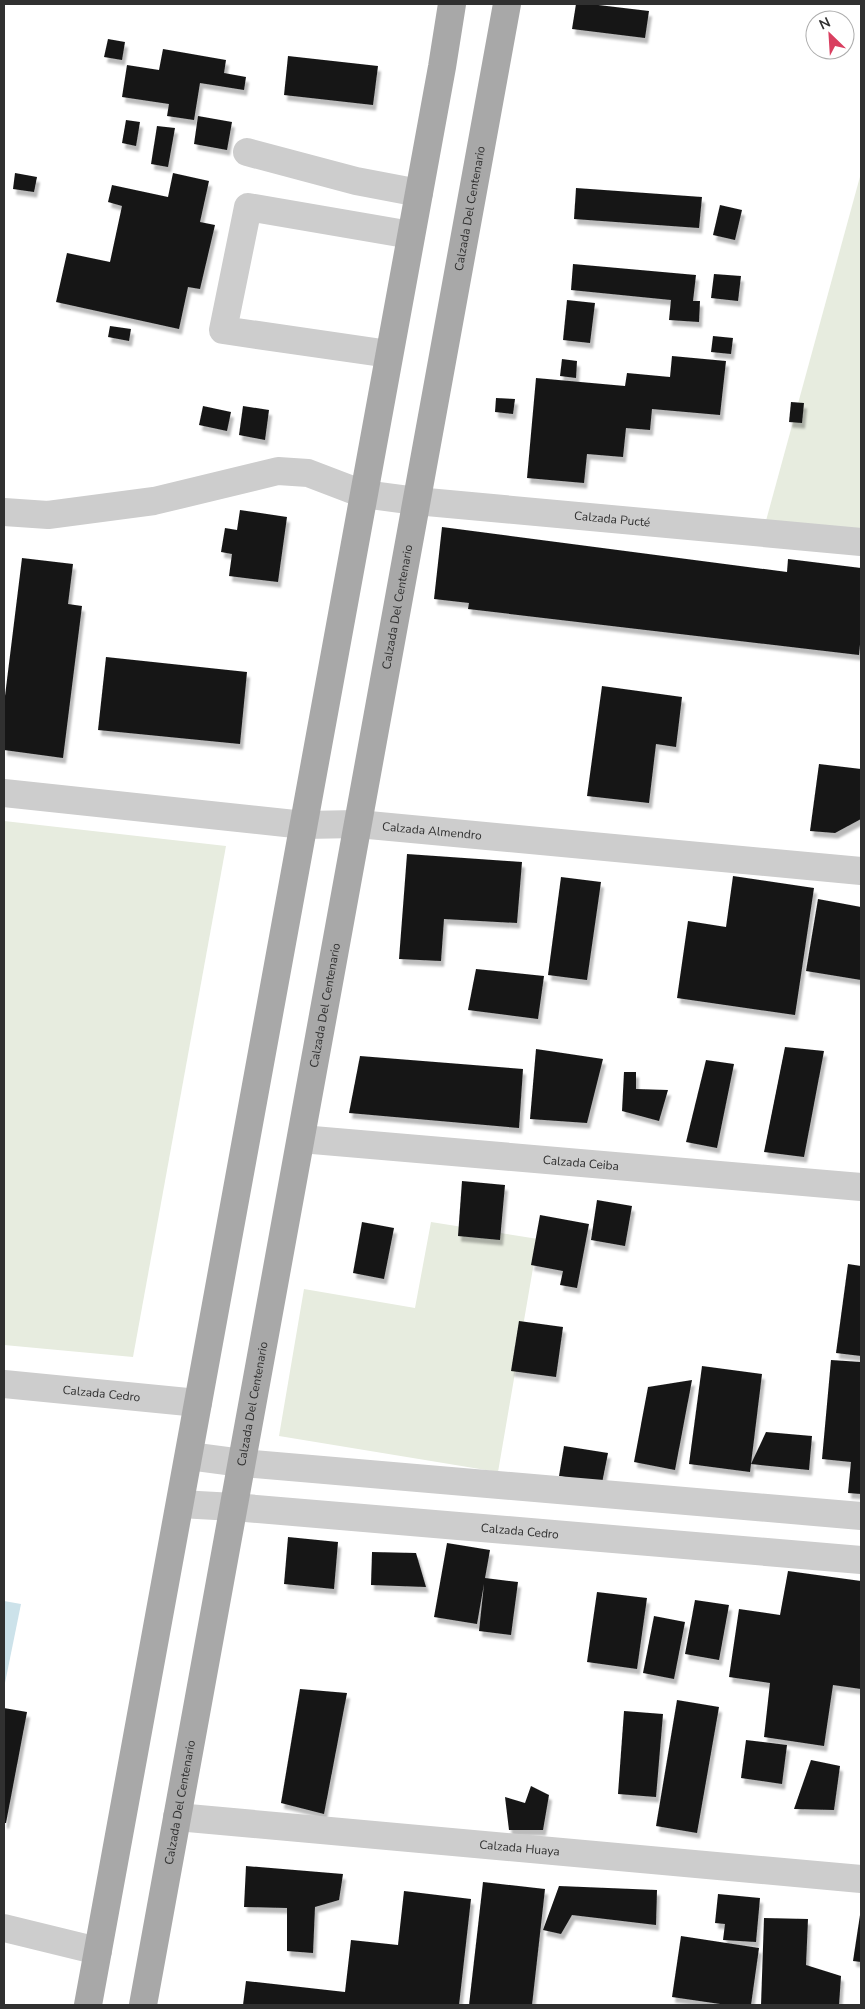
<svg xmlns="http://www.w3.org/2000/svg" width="865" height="2009" font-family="'Nunito Sans',sans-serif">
  <defs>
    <filter id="shadow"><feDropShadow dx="3" dy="5.5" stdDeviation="1" flood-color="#0004"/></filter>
  </defs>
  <rect width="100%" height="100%" fill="#fff"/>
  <!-- green -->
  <g fill="#e7ecdf">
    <polygon points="861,173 861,533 764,528"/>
    <polygon points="4,821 226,846 133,1357 4,1345"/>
    <polygon points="431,1222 538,1239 498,1472 279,1436 304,1289 415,1308"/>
  </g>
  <!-- water -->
  <polygon fill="#cce2ea" points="4,1601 21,1604 5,1683 4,1682"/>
  <!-- building -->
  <g fill="#171717" filter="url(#shadow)">
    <polygon points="576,4 590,4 649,11 645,38 572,29"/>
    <polygon points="108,39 125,42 122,60 104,57"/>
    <polygon points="163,49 226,60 224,73 246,77 244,90 200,83 194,120 167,116 169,104 122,97 127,65 159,70"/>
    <polygon points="288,56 378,66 373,105 284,95"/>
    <polygon points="198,116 232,122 227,150 194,144"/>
    <polygon points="126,120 140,122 136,146 122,143"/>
    <polygon points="157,126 175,128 168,167 151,164"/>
    <polygon points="15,173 37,177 34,192 13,189"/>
    <polygon points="173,173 209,181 200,222 215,225 200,289 188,287 179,329 56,302 67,253 110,262 122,206 108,202 112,185 168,197"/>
    <polygon points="576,188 702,197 699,228 574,219"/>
    <polygon points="720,205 742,210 735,240 713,235"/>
    <polygon points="573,264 696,275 693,301 700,301 699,322 669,320 671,300 571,290"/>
    <polygon points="714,274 741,276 738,301 711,298"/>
    <polygon points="567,300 595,303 590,343 563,340"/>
    <polygon points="110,326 131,329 129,341 108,337"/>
    <polygon points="713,336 733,338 731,354 711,352"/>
    <polygon points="672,356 726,361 720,415 652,409 650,430 626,428 623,457 587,454 584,483 527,478 536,378 625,386 627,373 670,377"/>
    <polygon points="562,359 577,361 576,378 560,376"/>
    <polygon points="496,398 515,399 513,414 495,412"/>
    <polygon points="791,402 804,403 802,423 789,422"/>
    <polygon points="203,406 231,412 227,431 199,425"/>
    <polygon points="243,406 269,410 265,440 239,435"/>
    <polygon points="240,510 287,517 278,582 229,576 232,554 221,552 225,528 237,530"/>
    <polygon points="442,527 787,572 788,559 861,568 861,634 859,655 468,609 469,603 434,599"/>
    <polygon points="22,558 73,564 68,604 82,606 63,758 4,750 4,704"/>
    <polygon points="106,657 247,672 240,744 98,730"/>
    <polygon points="602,686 682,697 676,747 656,744 649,803 587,796"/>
    <polygon points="819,764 861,769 861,819 835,833 810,831"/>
    <polygon points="407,854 522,862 517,923 444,919 441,961 399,959"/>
    <polygon points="733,876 814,888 795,1015 677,998 688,921 726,927"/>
    <polygon points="561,877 601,882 587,980 548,975"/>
    <polygon points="818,899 861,907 861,980 806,971"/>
    <polygon points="476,969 544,976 538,1019 468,1010"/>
    <polygon points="785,1047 824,1051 804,1157 764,1152"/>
    <polygon points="536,1049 603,1059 587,1123 530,1119"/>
    <polygon points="360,1056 523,1069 519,1128 349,1113"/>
    <polygon points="706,1060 734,1064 717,1148 686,1142"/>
    <polygon points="624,1072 636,1072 636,1089 668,1090 659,1121 622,1111"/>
    <polygon points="462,1181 505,1185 500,1240 458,1236"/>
    <polygon points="597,1200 632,1206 625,1246 591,1240"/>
    <polygon points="540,1215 589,1224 577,1288 560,1285 563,1271 531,1265"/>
    <polygon points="362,1222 394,1228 384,1279 353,1273"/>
    <polygon points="848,1264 861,1266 861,1356 836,1353"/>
    <polygon points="519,1321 563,1327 556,1377 511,1371"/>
    <polygon points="831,1360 861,1362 861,1494 848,1493 851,1462 822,1459"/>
    <polygon points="702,1366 762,1374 750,1472 689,1464"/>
    <polygon points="692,1380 675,1470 634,1462 648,1387"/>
    <polygon points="766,1432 812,1436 809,1470 751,1464"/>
    <polygon points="564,1446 608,1453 602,1483 559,1476"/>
    <polygon points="288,1537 338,1542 334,1589 284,1584"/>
    <polygon points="447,1543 490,1550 485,1578 518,1582 511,1635 479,1631 484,1584 477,1624 434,1617"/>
    <polygon points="372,1552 416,1553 426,1587 371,1585"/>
    <polygon points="788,1571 861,1581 861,1689 833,1685 824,1746 764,1737 770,1683 729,1677 739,1609 780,1615"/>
    <polygon points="597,1592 647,1598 637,1669 587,1662"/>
    <polygon points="695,1600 729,1605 719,1660 685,1654"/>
    <polygon points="654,1616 685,1622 674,1679 643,1673"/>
    <polygon points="300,1689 347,1693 324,1814 281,1803"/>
    <polygon points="677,1700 719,1707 697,1833 656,1826"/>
    <polygon points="4,1708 27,1712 6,1823 4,1823"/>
    <polygon points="624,1711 663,1714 656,1797 618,1794"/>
    <polygon points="746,1740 787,1745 782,1784 741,1778"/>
    <polygon points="811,1760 840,1766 834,1810 794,1809"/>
    <polygon points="531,1786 549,1795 543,1830 509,1830 505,1797 525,1803"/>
    <polygon points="246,1866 343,1874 339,1900 315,1907 313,1953 287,1951 287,1908 244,1907"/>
    <polygon points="483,1882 545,1889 532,2005 469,2005"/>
    <polygon points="559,1886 657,1890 656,1925 572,1915 561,1934 543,1930"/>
    <polygon points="404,1891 471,1899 459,2005 243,2005 246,1981 345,1992 351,1940 398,1945"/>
    <polygon points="718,1894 760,1898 756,1942 723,1940 725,1924 715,1923"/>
    <polygon points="860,1915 861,1915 861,1962 853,1961"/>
    <polygon points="764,1918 808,1919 806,1965 841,1976 839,2005 761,2005"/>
    <polygon points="681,1936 759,1948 751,2005 727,2005 672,1997"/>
  </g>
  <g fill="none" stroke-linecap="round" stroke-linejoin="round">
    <!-- minor -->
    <g stroke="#cdcdcd" stroke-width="28">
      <polyline points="247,152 356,181 419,193"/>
      <polyline points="389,354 223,330 248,207 411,235"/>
      <path id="s1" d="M4,512L48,515L154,501L278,471L308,473L363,494L416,501L861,542"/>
      <path id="s2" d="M4,793L304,825L358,824L861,871"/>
      <path id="s3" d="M301,1139L861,1187"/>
      <path id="s4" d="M4,1384L198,1403"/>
      <polyline points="189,1456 242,1463 861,1516"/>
      <path id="s5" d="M180,1504L234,1507L861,1560"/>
      <path id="s6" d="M177,1817L861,1879"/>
      <polyline points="4,1928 98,1951"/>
    </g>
    <!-- major -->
    <g stroke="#a8a8a8" stroke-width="28">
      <polyline points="88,2005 442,67 452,4"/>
      <path id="s7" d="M143,2005L507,4"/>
    </g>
  </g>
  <g text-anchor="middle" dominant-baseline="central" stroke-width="5" stroke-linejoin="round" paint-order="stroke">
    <!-- street labels -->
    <g font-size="12" fill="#303030" stroke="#fff">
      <text stroke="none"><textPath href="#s7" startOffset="1826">Calzada Del Centenario</textPath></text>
      <text stroke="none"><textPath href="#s1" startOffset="618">Calzada Pucté</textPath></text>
      <text stroke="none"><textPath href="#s7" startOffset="1421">Calzada Del Centenario</textPath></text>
      <text stroke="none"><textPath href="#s2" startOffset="430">Calzada Almendro</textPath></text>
      <text stroke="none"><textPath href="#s7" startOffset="1016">Calzada Del Centenario</textPath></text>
      <text stroke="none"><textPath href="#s3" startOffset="281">Calzada Ceiba</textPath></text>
      <text stroke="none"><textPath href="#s4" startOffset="98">Calzada Cedro</textPath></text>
      <text stroke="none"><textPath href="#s7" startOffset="611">Calzada Del Centenario</textPath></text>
      <text stroke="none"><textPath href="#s5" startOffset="341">Calzada Cedro</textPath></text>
      <text stroke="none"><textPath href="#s7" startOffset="206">Calzada Del Centenario</textPath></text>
      <text stroke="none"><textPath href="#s6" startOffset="344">Calzada Huaya</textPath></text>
    </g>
  </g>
  <!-- border -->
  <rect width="865" height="2009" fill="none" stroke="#303030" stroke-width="10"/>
  <!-- north arrow -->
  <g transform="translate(830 35) rotate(335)"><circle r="24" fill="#ffffff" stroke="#acacac"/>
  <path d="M0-4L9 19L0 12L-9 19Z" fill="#d93f60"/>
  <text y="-8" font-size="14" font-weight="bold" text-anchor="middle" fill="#303030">N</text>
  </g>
</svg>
